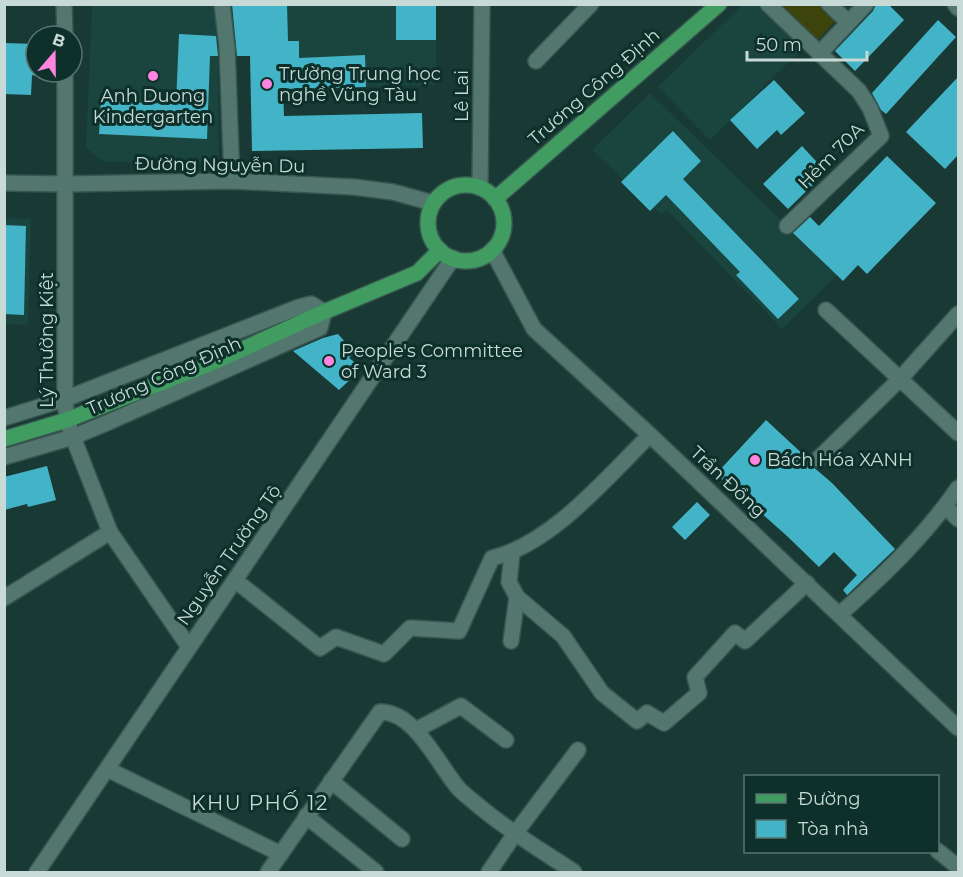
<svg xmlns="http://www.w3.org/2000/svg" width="963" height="877" font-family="Montserrat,sans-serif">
  <rect width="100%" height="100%" fill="#193a34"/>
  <!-- built -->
  <g fill="#19453e">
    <polygon points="92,5 217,5 219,163 104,162 86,148"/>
    <polygon points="232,5 436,5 436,85 296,89 294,55 233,56"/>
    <polygon points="742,5 761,5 804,47 710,140 658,87"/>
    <polygon points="650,93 837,275 782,329 667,210 661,214 592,150"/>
    <polygon points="5,218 31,219 28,325 5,324"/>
  </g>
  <!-- green -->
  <polygon fill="#3c430b" points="779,5 839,5 845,10 818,40"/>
  <!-- building -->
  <g fill="#43b3c7">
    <polygon points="232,4 287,4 288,41 299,41 299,58 365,55 366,87 283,89 284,116 422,113 423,148 252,151 250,56 237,56"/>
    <rect x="396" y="4" width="40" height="36"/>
    <polygon points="876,4 888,4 904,20 855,71 835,51 873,11"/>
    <polygon points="938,20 956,37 886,114 881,110 872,93"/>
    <polygon points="179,34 216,36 218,56 210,56 207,139 99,134 101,101 176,104"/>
    <polygon points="4,43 36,44 36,76 32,75 31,95 4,94"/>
    <polygon points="958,77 958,155 945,169 906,132"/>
    <polygon points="774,80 805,113 781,135 777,130 757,149 730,120"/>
    <polygon points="673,131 701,161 683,179 799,299 778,319 736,275 740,272 666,195 650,211 621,182"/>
    <polygon points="802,146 826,172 788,209 763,184"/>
    <polygon points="887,156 936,203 867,274 858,265 843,281 793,233 810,217 819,226"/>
    <polygon points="4,225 26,226 24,315 4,314"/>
    <polygon points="338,334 354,352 349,358 357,364 356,374 339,390 293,351 323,338"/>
    <polygon points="766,420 808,459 807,461 811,465 832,483 895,549 847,595 843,590 857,575 834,552 819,567 787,536 760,512 759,513 716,474"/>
    <polygon points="47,466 56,500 28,507 27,504 4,510 4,477"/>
    <polygon points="697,502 710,515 685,540 672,527"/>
  </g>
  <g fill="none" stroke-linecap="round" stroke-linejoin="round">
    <defs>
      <g id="minor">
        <polyline points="64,4 65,36"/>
        <polyline points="222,4 227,47 232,181"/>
        <polyline points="768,4 859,91 870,108 881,136 787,226"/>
        <polyline points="829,4 848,22"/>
        <polyline points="955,4 958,8"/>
        <polyline points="819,54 866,4"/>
        <polyline points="536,61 591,4"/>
        <polyline points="65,72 65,399 67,420 73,437 110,532 189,647"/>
        <polyline points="4,183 66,184 232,181 354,187 393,192 433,203"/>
        <polyline points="480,188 482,4"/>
        <polyline points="492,250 534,329 650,435 958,728"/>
        <polyline points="826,310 958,433"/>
        <polyline points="4,418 65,399 299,307 311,304 324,312 320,328 109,422 73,437 4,457"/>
        <polyline points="818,459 900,379 958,314"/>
        <polyline points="946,507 958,519"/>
        <polyline points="512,554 509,582 517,597 563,636 602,693 637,721 647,713 664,723 699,693 695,677 735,633 745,641 807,583"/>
        <path d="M236,581L320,648L336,637L384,654L410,628L459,631L492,558C552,544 607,477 650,435"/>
        <polyline points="4,598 110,532"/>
        <path d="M840,614C883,576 925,536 958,488"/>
        <polyline points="511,641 517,597"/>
        <polyline points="416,730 461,706 506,740"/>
        <polyline points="107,769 281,854"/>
        <polyline points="331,781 402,839"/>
        <polyline points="306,816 376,872"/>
        <polyline points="938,851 958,867"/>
        <polyline points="37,872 453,258"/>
        <path d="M268,872L380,712C415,711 438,765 459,789C465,795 473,801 480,807C510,832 541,850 574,872"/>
        <polyline points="489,872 514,835 578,750"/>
      </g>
      <g id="major">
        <circle cx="466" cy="223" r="38"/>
        <polyline points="495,199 719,4"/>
        <polyline points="4,439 67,420 214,362 324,312 417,273 440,250"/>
      </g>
    </defs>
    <!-- minor casing -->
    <use href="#minor" stroke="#385550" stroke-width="18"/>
    <!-- major casing -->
    <use href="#major" stroke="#385550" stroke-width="18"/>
    <!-- minor -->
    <use href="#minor" stroke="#53766e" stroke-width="15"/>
    <!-- major -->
    <use href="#major" stroke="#409c60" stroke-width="15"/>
  </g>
  <!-- markers -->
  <g fill="#fe85df" stroke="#0e302a" stroke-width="2">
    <circle cx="153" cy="76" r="6"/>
    <circle cx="267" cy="84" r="6"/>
    <circle cx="329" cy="361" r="6"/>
    <circle cx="755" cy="460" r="6"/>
  </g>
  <g text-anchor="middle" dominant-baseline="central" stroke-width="6" stroke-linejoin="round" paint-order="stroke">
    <!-- poi labels -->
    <g font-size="18" fill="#c8dad6" stroke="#0e302a" text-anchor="start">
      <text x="279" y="74">Trường Trung học<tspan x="279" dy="21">nghề Vũng Tàu</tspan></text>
      <text x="153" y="96" text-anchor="middle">Anh Duong<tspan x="153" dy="21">Kindergarten</tspan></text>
      <text x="341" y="351">People's Committee<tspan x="341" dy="21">of Ward 3</tspan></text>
      <text x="767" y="460">Bách Hóa XANH</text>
    </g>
    <!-- street labels -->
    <g font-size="18" fill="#c8dad6" stroke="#0e302a">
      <text transform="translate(594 87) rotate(-41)">Trương Công Định</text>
      <text transform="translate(462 96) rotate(-90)">Lê Lai</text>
      <text transform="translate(831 156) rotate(-45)">Hẻm 70A</text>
      <text transform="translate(220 165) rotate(1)">Đường Nguyễn Du</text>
      <text transform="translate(47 340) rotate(-90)">Lý Thường Kiệt</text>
      <text transform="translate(164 376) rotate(-24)">Trương Công Định</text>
      <text transform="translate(728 482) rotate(43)">Trần Đồng</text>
      <text transform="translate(229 555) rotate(-55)">Nguyễn Trường Tộ</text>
    </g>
    <!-- neighbourhood labels -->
    <g font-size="20" letter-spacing="1.5" fill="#c8dad6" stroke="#0e302a">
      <text x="260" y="803">KHU PHỐ 12</text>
    </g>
  </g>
  <!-- border -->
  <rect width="963" height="877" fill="none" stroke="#c8dad6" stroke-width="12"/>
  <!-- legend -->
  <rect x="744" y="775" width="195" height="78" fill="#0e302a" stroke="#58746f" stroke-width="1.5"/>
  <rect x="756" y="794" width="30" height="9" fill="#409c60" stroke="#58746f" stroke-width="1.5"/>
  <text x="798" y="805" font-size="18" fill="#c8dad6">Đường</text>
  <rect x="756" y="820" width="30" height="18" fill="#43b3c7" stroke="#58746f" stroke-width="1.5"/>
  <text x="798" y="835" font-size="18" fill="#c8dad6">Tòa nhà</text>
  <!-- north arrow -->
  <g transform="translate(54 54) rotate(20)"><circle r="28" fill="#0e302a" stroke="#58746f" stroke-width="1.5"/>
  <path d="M0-4.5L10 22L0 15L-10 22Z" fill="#fe85df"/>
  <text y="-9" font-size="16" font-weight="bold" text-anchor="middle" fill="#c8dad6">B</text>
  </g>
  <!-- scale -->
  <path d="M747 51v9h120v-9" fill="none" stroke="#c8dad6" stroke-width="3"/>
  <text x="756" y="51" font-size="18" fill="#c8dad6" stroke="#0e302a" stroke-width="4.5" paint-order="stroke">50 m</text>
</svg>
